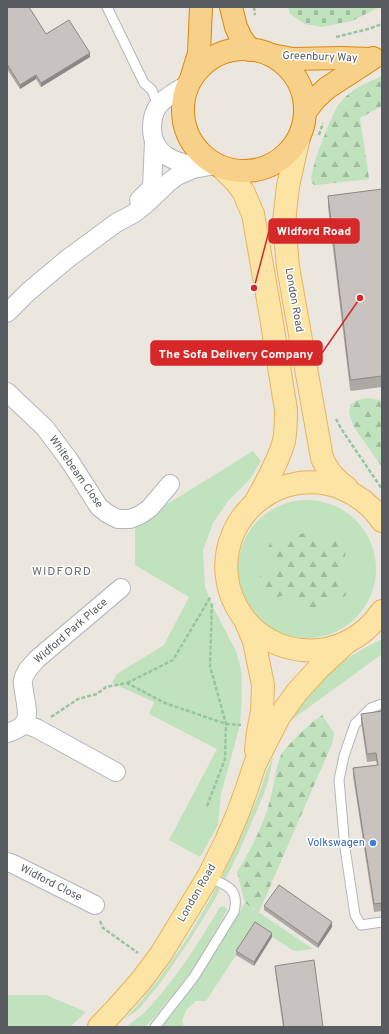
<svg xmlns="http://www.w3.org/2000/svg" width="389" height="1034" font-family="Overpass,sans-serif">
  <defs>
    <pattern id="forest-firs" width="22" height="20" patternUnits="userSpaceOnUse"><rect width="22" height="20" fill="#c0e2bc"/><path d="M5 1l3.5 6h-7zM16 11l3.5 6h-7z" fill="#9fba9c"/></pattern>
    <pattern id="cemetery-stones" width="16" height="16" patternUnits="userSpaceOnUse"><rect width="16" height="16" fill="#c0e2bc"/><path d="M2 7V4a2 2 0 0 1 4 0v3zM10 15v-3a2 2 0 0 1 4 0v3z" fill="#9fba9c"/></pattern>
  </defs>
  <rect width="100%" height="100%" fill="#ebe7df"/>
  <!-- green -->
  <g fill="#c0e2bc">
    <polygon points="253,451 261,461 250,479 228,501 213,523 203,550 205,587 215,611 236,651 241,669 242,697 240,725 221,794 218,825 200,857 169,840 217,749 149,714 154,702 112,683 117,674 164,645 189,597 135,565 135,524"/>
    <circle cx="307" cy="569" r="69"/>
    <path d="M382,639V654L290,721C301,705 312,688 327,674C343,659 363,649 382,639Z"/>
    <path d="M273,757L269,778L263,796L238,854L215,899L188,943L161,982L138,1010L126,1018C175,965 212,902 241,836C247,822 253,808 259,794C263,782 267,769 273,757Z"/>
    <polygon points="245,903 313,949 294,951 255,926 206,1001 196,1001 187,1009 182,1020 184,1027 156,1027 155,1026 198,980"/>
    <path d="M224,906L227,910C209,945 188,979 162,1008C157,1014 152,1022 145,1026C140,1028 132,1027 127,1027C132,1021 140,1017 146,1011C175,980 198,944 220,907Z"/>
    <polygon points="7,995 46,995 86,1012 70,1027 7,1027"/>
  </g>
  <!-- forest -->
  <g fill="url(#forest-firs)">
    <path d="M382,76V106L360,118L369,179L317,185C314,185 313,185 312,182C308,173 332,114 339,104C349,90 366,83 382,76Z"/>
    <polygon points="368,398 380,400 382,402 382,467 354,427 349,413 350,405 357,400"/>
    <path d="M313,531L317,535L320,541C330,543 333,540 342,540C350,557 343,557 337,572L345,587L346,595L339,601H330L320,604L313,610L303,611L296,606L292,597L287,594L275,598L265,596C253,580 257,578 272,567L271,556L268,548L271,540L280,538L288,534L296,535Z"/>
    <path d="M322,715L334,733L332,744L259,912L245,903L237,872C250,851 264,825 270,800C274,787 276,764 282,753C284,750 286,748 288,746C299,734 309,724 322,715Z"/>
  </g>
  <!-- cemetery -->
  <polygon fill="url(#cemetery-stones)" points="288,7 380,7 352,21 322,27 305,24 290,14"/>
  <g fill="none" stroke-linecap="round" stroke-linejoin="round">
    <defs>
      <g id="lane">
        <polyline points="107,7 144,83 152,90 158,106"/>
        <polyline points="382,704 371,708 355,724 344,756 339,780 345,848 355,915 361,925 382,922"/>
        <path d="M155,1027L194,977L234,912C240,888 226,885 208,877"/>
      </g>
      <g id="street">
        <path d="M189,84C178,90 168,95 159,105C154,111 152,120 152,128C152,157 178,163 201,167"/>
        <polyline points="139,200 152,187 154,141"/>
        <polyline points="7,313 28,292 66,260 116,223 133,214 146,204 169,182 177,176 193,169 216,165"/>
        <polyline points="7,392 45,428 69,460 99,507 108,514 118,519 130,519 140,515 150,508 170,484"/>
        <polyline points="24,724 36,728 116,772"/>
        <path d="M7,733C32,726 28,714 24,692C24,688 22,684 23,680C25,671 31,666 37,659L121,588"/>
        <polyline points="7,862 13,864 95,905"/>
      </g>
      <g id="primary">
        <path d="M299,137L288,186L284,222L285,233L288,267L322,458C328,472 335,479 347,488"/>
        <path d="M221,167L235,181L243,191L253,214L271,317L286,410C286,421 286,431 284,441C278,462 266,483 256,501"/>
        <path d="M382,521C372,506 359,496 343,489C330,483 314,481 299,483C235,493 205,565 243,617C257,636 279,648 302,650C334,653 364,638 382,611"/>
        <polyline points="246,622 254,641 263,685 262,711 258,732 256,750"/>
        <polyline points="99,1027 116,1009 140,982 161,954 208,877 226,841 238,813 247,788 255,764 279,717 297,692 318,669 347,642"/>
      </g>
      <g id="highway">
        <polyline points="231,7 236,27 241,38 250,50"/>
        <circle cx="244" cy="110" r="61"/>
        <polyline points="271,55 293,59 341,58 371,59"/>
        <polyline points="192,76 199,53 201,7"/>
        <polyline points="305,112 315,99 327,88 373,58"/>
      </g>
    </defs>
    <!-- lane casing -->
    <use href="#lane" stroke="#b2b6ba" stroke-width="11"/>
    <!-- street casing -->
    <use href="#street" stroke="#b2b6ba" stroke-width="20"/>
    <!-- primary casing -->
    <use href="#primary" stroke="#eab259" stroke-width="24"/>
    <!-- highway casing -->
    <use href="#highway" stroke="#df860b" stroke-width="24"/>
    <!-- path -->
    <g stroke="#97c59f" stroke-width="2.5" stroke-dasharray="4 2" stroke-linecap="butt">
      <polyline points="254,7 255,15"/>
      <polyline points="336,37 368,29 382,24"/>
      <polyline points="319,135 323,123"/>
      <polyline points="336,419 342,430 382,489"/>
      <polyline points="127,683 173,660 211,596"/>
      <polyline points="51,717 78,699 97,694 106,687 127,683 165,703 226,724 241,725"/>
      <polyline points="207,806 225,759 226,724 210,666 212,602"/>
      <polyline points="100,921 103,928 138,953"/>
    </g>
    <!-- lane -->
    <use href="#lane" stroke="#fff" stroke-width="9"/>
    <!-- street -->
    <use href="#street" stroke="#fff" stroke-width="18"/>
    <!-- primary -->
    <use href="#primary" stroke="#fbe4a4" stroke-width="22"/>
    <!-- highway -->
    <use href="#highway" stroke="#f7d089" stroke-width="22"/>
  </g>
  <!-- wall -->
  <g fill="#aca8a4">
    <polygon points="7,7 46,34 90,57 41,87 36,79 20,89 7,69"/>
    <polygon points="382,189 382,387 351,391 350,389 328,207 328,196"/>
    <polygon points="382,711 382,911 374,912 353,776 353,768 377,765 376,761 367,762 361,722 361,714"/>
    <polygon points="264,906 332,927 318,948 264,910"/>
    <polygon points="272,937 254,966 236,955 236,951"/>
    <polygon points="275,966 323,1027 283,1027 275,970"/>
  </g>
  <!-- shaded-wall -->
  <g fill="#8c8886">
    <polygon points="90,53 90,57 41,87 41,83"/>
    <polygon points="36,75 36,79 20,89 20,85"/>
    <polygon points="332,922 332,927 318,948 318,944"/>
    <polygon points="272,933 272,937 254,966 254,962"/>
  </g>
  <!-- building -->
  <g fill="#c8c3bf" stroke="#8c8886">
    <polygon points="7,7 29,7 46,34 69,20 90,53 41,83 36,75 20,85 7,64"/>
    <polygon points="382,189 382,376 351,380 350,378 328,196"/>
    <polygon points="382,711 382,903 374,904 353,768 378,765 376,753 367,754 361,714"/>
    <polygon points="279,885 332,922 318,944 264,906"/>
    <polygon points="255,922 272,933 254,962 236,951"/>
    <polygon points="314,960 323,1027 284,1027 275,966"/>
  </g>
  <!-- markers -->
  <circle fill="#3f7fe0" stroke="#fff" stroke-width="1.5" cx="373" cy="843" r="4"/>
  <g text-anchor="middle" dominant-baseline="central" stroke-width="3" stroke-linejoin="round" paint-order="stroke">
    <!-- street labels -->
    <g font-size="11" fill="#585c60" stroke="#fff">
      <text transform="translate(320 57) rotate(2)">Greenbury Way</text>
      <text transform="translate(294 300) rotate(80)">London Road</text>
      <text transform="translate(76 472) rotate(55)">Whitebeam Close</text>
      <text transform="translate(71 631) rotate(-41)">Widford Park Place</text>
      <text transform="translate(51 883) rotate(27)">Widford Close</text>
      <text transform="translate(197 893) rotate(-60)">London Road</text>
    </g>
    <!-- shop labels -->
    <g font-size="11" fill="#366cbe" stroke="#fff" text-anchor="end">
      <text x="365" y="843">Volkswagen</text>
    </g>
    <!-- neighbourhood labels -->
    <g font-size="12" letter-spacing="1" fill="#696e72" stroke="#fff">
      <text x="62" y="572">WIDFORD</text>
    </g>
  </g>
  <!-- callouts -->
  <path fill="none" stroke="#d62828" stroke-width="1.5" d="M254 288L269 231M360 298L322 353"/>
  <g fill="#d62828" stroke="#fff" stroke-width="1.5">
    <circle cx="254" cy="288" r="4"/>
    <circle cx="360" cy="298" r="4"/>
  </g>
  <g fill="#d62828" stroke="#d62828" stroke-width="1.5">
    <rect x="269" y="219" width="90" height="24" rx="4"/>
    <rect x="151" y="341" width="171" height="24" rx="4"/>
  </g>
  <g font-size="12" text-anchor="middle" font-weight="bold" fill="#fff">
    <text x="314" y="235">Widford Road</text>
    <text x="236" y="358">The Sofa Delivery Company</text>
  </g>
  <!-- border -->
  <rect width="389" height="1034" fill="none" stroke="#585c60" stroke-width="16"/>
</svg>
